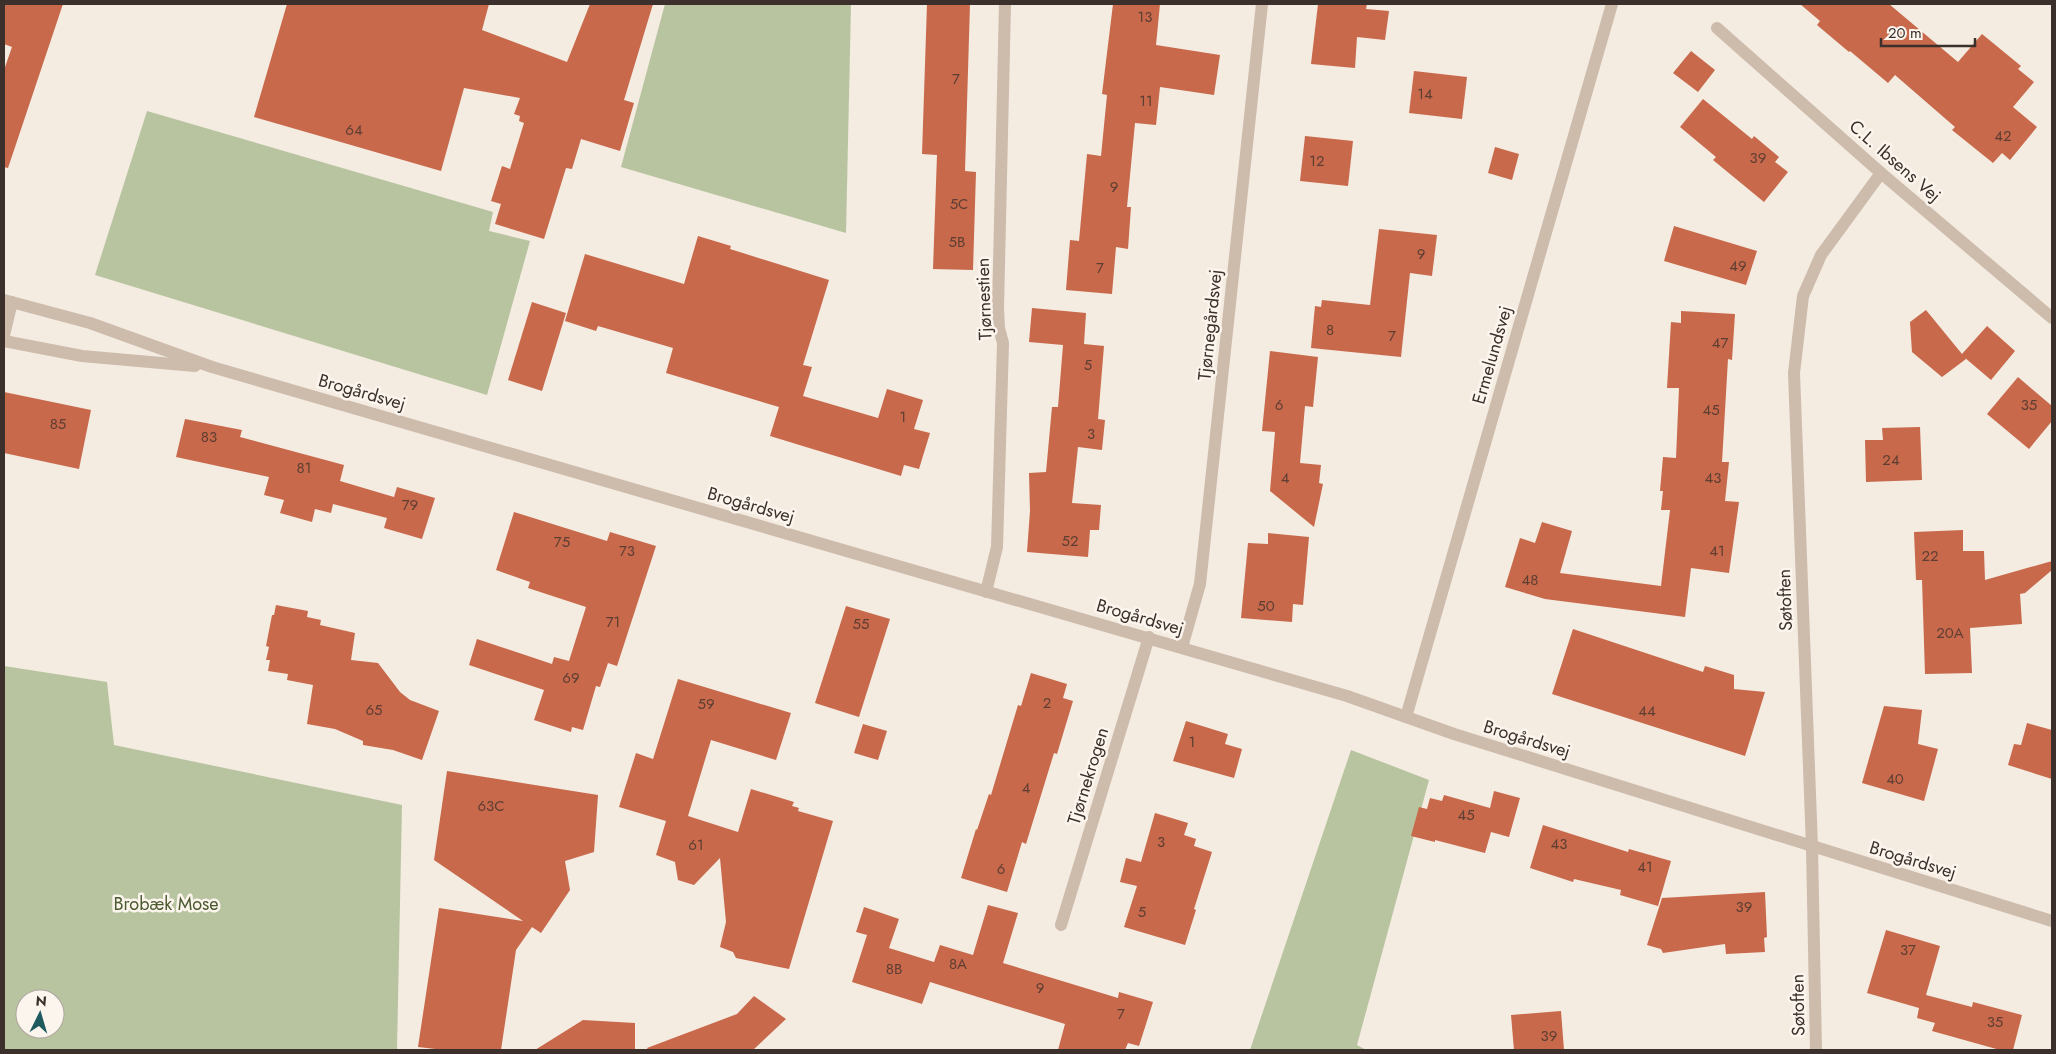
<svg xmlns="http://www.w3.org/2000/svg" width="2056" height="1054" font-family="Jost,sans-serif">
  <rect width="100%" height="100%" fill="#f4ebe1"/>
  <!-- green -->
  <g fill="#b8c4a0" fill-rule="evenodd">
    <polygon points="665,4 851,4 846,233 621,167"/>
    <polygon points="147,111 493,212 489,231 530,241 487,395 95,275"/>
    <path d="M4,666L107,682L114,745L402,805L397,1050H4ZM25,999H55V1029H25Z"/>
    <polygon points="1351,750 1429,780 1357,1045 1366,1050 1250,1050"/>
  </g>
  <!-- building -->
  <g fill="#c8694b">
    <polygon points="4,4 63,4 8,168 4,167 4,70 12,47 4,44"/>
    <polygon points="287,4 489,4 482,30 567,62 590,4 653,4 624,100 634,103 620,151 581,139 572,169 566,168 544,239 495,224 501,204 491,201 502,166 510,169 524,123 519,121 520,116 514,114 520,98 464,88 441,171 254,117"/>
    <polygon points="927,4 970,4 965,171 976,172 973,270 933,269 937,155 922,154"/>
    <polygon points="1113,4 1160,4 1156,45 1220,55 1214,95 1160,87 1156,125 1135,123 1127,207 1131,207 1128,249 1116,247 1112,294 1066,290 1070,240 1079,241 1087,154 1101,156 1107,95 1102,94"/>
    <polygon points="1318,4 1367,4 1366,9 1389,11 1385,40 1357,37 1355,68 1311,64"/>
    <polygon points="1800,4 1889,4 1958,62 1982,34 2021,66 2018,69 2034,82 2013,107 2037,127 2010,160 2002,153 1993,163 1952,130 1955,127 1895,75 1888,83 1850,51 1849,52 1817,25 1820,21"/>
    <polygon points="1691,51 1715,70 1698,92 1673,73"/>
    <polygon points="1414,71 1467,77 1462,119 1409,113"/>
    <polygon points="1703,99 1752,139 1754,136 1779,157 1775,162 1788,172 1764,202 1713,160 1716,157 1680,127"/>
    <polygon points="1305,136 1353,141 1348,186 1300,181"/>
    <polygon points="1495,147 1519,154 1512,180 1488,173"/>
    <polygon points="1674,226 1757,251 1746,285 1664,261"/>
    <polygon points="1379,229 1437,235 1432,276 1410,273 1401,357 1311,348 1315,306 1321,307 1322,300 1370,305"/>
    <polygon points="698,236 731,246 730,249 829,280 803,365 812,367 803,396 878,418 887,389 923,400 914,429 930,433 919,469 904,465 901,476 770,436 779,407 666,373 673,348 598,326 596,331 565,321 585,254 684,284"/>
    <polygon points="532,302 566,313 542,391 508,380"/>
    <polygon points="1032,308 1086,313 1084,344 1104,346 1098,419 1105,420 1102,450 1078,447 1072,503 1101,505 1099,530 1090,530 1088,557 1027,552 1030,511 1029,473 1046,472 1052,407 1058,407 1063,345 1029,342"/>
    <polygon points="1926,310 1962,354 1987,326 2015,351 1991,380 1964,357 1966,359 1942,377 1912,352 1910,322"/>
    <polygon points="1681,311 1735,314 1732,360 1728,359 1722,462 1729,462 1725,501 1739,502 1729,573 1691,568 1685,617 1545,599 1505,587 1520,538 1535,543 1542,522 1572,531 1560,573 1661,586 1670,510 1661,510 1663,491 1660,491 1663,457 1676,458 1679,388 1667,388 1671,322 1681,323"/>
    <polygon points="1270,351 1318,357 1313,407 1305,406 1300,463 1321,465 1319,483 1323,484 1314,527 1270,491 1275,432 1262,431"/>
    <polygon points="2018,377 2052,406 2052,421 2029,449 1987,414"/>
    <polygon points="4,392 91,410 79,469 4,453"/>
    <polygon points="185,419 242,430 240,437 344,465 340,481 394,497 397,487 435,498 422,539 384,528 387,518 333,504 331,513 315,509 312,522 280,513 284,500 264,495 269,477 176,457"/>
    <polygon points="1920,427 1922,480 1866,482 1865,440 1883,440 1882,428"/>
    <polygon points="514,512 607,541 610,532 656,546 617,666 608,663 600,687 596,686 583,730 572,727 571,732 534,720 544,690 469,665 477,639 552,664 554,657 569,661 586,607 528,588 530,582 496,570"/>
    <polygon points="1963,530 1963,551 1984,551 1985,580 2052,561 2052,570 2025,593 2020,594 2022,624 1970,628 1972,673 1925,674 1922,580 1916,580 1914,532"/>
    <polygon points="1268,533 1309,537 1303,605 1293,604 1292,622 1241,618 1248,543 1268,544"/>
    <polygon points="276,605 308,611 307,617 321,620 320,625 355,633 351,660 378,663 400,692 410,700 439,711 422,760 393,750 363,745 363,741 335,729 307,724 313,685 287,680 288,674 268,671 270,660 266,660 269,647 266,646 272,615 274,615"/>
    <polygon points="846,606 890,619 859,717 815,703"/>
    <polygon points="1573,629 1703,672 1705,666 1734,675 1734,689 1765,692 1745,756 1552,694"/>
    <polygon points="1031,673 1067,684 1063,698 1073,701 1057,754 1054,753 1026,844 1022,842 1007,892 961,878 976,829 977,830 989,794 991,795 1018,705 1021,706"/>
    <polygon points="678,679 791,713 776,760 711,740 688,816 738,832 751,789 794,802 792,806 799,808 798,811 833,821 789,969 736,958 733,952 720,947 726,922 720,858 694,885 678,880 675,862 656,855 666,821 619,807 636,753 653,759"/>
    <polygon points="1884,706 1922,710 1918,744 1938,749 1924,801 1862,783"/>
    <polygon points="1186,721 1228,734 1225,744 1242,749 1234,778 1173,761"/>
    <polygon points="2027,723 2052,730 2052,779 2008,765 2014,744 2021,745"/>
    <polygon points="863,724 887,731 878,760 854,753"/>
    <polygon points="447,771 598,795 594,852 565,861 570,890 541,933 532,927 516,950 501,1050 444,1050 418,1047 439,908 523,921 434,860"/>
    <polygon points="1494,791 1520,798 1509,837 1491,832 1485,853 1435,840 1435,842 1411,836 1419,807 1427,809 1430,798 1442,801 1444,795 1490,808"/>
    <polygon points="1155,813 1188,823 1184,835 1196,839 1194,846 1212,852 1194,909 1196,910 1185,945 1124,927 1137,886 1120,882 1126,858 1141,862"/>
    <polygon points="1543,825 1628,852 1629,849 1671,861 1658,906 1620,895 1621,890 1574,879 1573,882 1530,868"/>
    <polygon points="1765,892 1767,937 1764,938 1765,952 1726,954 1725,944 1663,953 1661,949 1647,945 1662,898"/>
    <polygon points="988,905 1018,913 1003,963 1118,998 1119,992 1153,1002 1139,1046 1128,1043 1125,1050 1058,1050 1065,1024 930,982 922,1004 852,982 867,935 856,932 864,907 899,919 889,948 934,962 940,945 973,955"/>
    <polygon points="1886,930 1940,946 1926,995 1972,1007 1973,1002 2022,1015 2013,1050 2000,1050 1932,1031 1935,1023 1917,1018 1919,1008 1867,993"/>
    <polygon points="754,996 786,1019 753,1050 648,1050 647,1048 737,1014"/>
    <polygon points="1561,1011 1564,1050 1514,1050 1511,1015"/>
    <polygon points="583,1020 635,1023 635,1050 535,1050"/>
  </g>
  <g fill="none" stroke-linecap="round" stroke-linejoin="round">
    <!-- minor -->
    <g stroke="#cdbbac" stroke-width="12">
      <polyline points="1717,28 1881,173 2052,318"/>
      <polyline points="4,335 12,302"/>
      <polyline points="986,592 997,547 1003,343 999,328 998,308 1005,4"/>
      <polyline points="1182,647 1200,584 1262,4"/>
      <polyline points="1061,925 1149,637"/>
      <polyline points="1816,1050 1812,847 1794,373 1803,296 1821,255 1881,173"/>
    </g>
    <!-- tertiary -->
    <g stroke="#cdbbac" stroke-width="12">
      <polyline points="4,300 90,323 212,367 1347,696 1454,734 2052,921"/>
      <polyline points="4,341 82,356 195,366"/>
      <polyline points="1406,717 1612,4"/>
    </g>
  </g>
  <g text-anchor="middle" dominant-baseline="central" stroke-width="5" stroke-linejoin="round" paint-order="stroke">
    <!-- number labels -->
    <g font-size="15" fill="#5e3e33">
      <text x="1145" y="17">13</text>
      <text x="956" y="79">7</text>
      <text x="1425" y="94">14</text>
      <text x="1146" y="101">11</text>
      <text x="354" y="130">64</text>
      <text x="2003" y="136">42</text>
      <text x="1758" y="158">39</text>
      <text x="1317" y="161">12</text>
      <text x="1114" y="187">9</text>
      <text x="959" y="204">5C</text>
      <text x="957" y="242">5B</text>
      <text x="1421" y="254">9</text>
      <text x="1738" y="266">49</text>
      <text x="1100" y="268">7</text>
      <text x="1330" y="330">8</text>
      <text x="1392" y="336">7</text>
      <text x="1720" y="343">47</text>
      <text x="1088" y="365">5</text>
      <text x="1279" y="405">6</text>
      <text x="2029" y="405">35</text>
      <text x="1711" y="410">45</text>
      <text x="903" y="417">1</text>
      <text x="58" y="424">85</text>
      <text x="1091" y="434">3</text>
      <text x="209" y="437">83</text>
      <text x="1891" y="460">24</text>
      <text x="304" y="468">81</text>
      <text x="1285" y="478">4</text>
      <text x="1713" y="478">43</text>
      <text x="410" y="505">79</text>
      <text x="1070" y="541">52</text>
      <text x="562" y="542">75</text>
      <text x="627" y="551">73</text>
      <text x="1717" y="551">41</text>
      <text x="1930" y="556">22</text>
      <text x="1530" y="580">48</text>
      <text x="1266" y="606">50</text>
      <text x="613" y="622">71</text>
      <text x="861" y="624">55</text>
      <text x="1950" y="633">20A</text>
      <text x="571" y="678">69</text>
      <text x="1047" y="703">2</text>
      <text x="706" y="704">59</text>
      <text x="374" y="710">65</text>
      <text x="1647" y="711">44</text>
      <text x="1192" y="742">1</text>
      <text x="1895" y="779">40</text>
      <text x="1026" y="788">4</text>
      <text x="491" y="806">63C</text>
      <text x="1466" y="815">45</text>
      <text x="1161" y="842">3</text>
      <text x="1559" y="844">43</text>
      <text x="696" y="845">61</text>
      <text x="1645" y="867">41</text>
      <text x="1001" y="869">6</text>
      <text x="1744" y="907">39</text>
      <text x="1142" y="912">5</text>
      <text x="1908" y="950">37</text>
      <text x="958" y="964">8A</text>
      <text x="894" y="969">8B</text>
      <text x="1040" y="988">9</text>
      <text x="1121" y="1014">7</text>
      <text x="1995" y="1022">35</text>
      <text x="1549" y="1036">39</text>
    </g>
    <!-- street labels -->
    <g font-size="18" fill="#3b302b" stroke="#fbf5ee">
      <text transform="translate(1895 161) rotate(41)">C.L. Ibsens Vej</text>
      <text transform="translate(984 299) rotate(-92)">Tjørnestien</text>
      <text transform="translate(1210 325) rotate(-84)">Tjørnegårdsvej</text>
      <text transform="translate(1492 355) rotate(-74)">Ermelundsvej</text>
      <text transform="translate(362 392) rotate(16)">Brogårdsvej</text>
      <text transform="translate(751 505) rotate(16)">Brogårdsvej</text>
      <text transform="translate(1785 600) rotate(-92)">Søtoften</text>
      <text transform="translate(1140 617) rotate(16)">Brogårdsvej</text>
      <text transform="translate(1527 739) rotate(17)">Brogårdsvej</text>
      <text transform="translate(1088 776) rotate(-73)">Tjørnekrogen</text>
      <text transform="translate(1913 860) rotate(17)">Brogårdsvej</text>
      <text transform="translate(1798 1005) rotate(-91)">Søtoften</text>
    </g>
    <!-- park labels -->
    <g font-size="18" fill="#4a5a2e" stroke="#fbf5ee">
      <text x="166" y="904">Brobæk Mose</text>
    </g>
  </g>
  <!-- border -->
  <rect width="2056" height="1054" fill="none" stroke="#3b302b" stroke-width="10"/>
  <!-- north arrow -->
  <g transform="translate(40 1014) rotate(5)"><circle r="24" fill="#fbf5ee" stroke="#aea6a0"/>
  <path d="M0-4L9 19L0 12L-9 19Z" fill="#1f5a5e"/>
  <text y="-8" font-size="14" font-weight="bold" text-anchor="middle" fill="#3b302b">N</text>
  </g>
  <!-- scale -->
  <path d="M1881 38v8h94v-8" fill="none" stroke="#3b302b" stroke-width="2.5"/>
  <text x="1888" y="38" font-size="15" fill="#3b302b" stroke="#fbf5ee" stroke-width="4" paint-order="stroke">20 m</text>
</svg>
